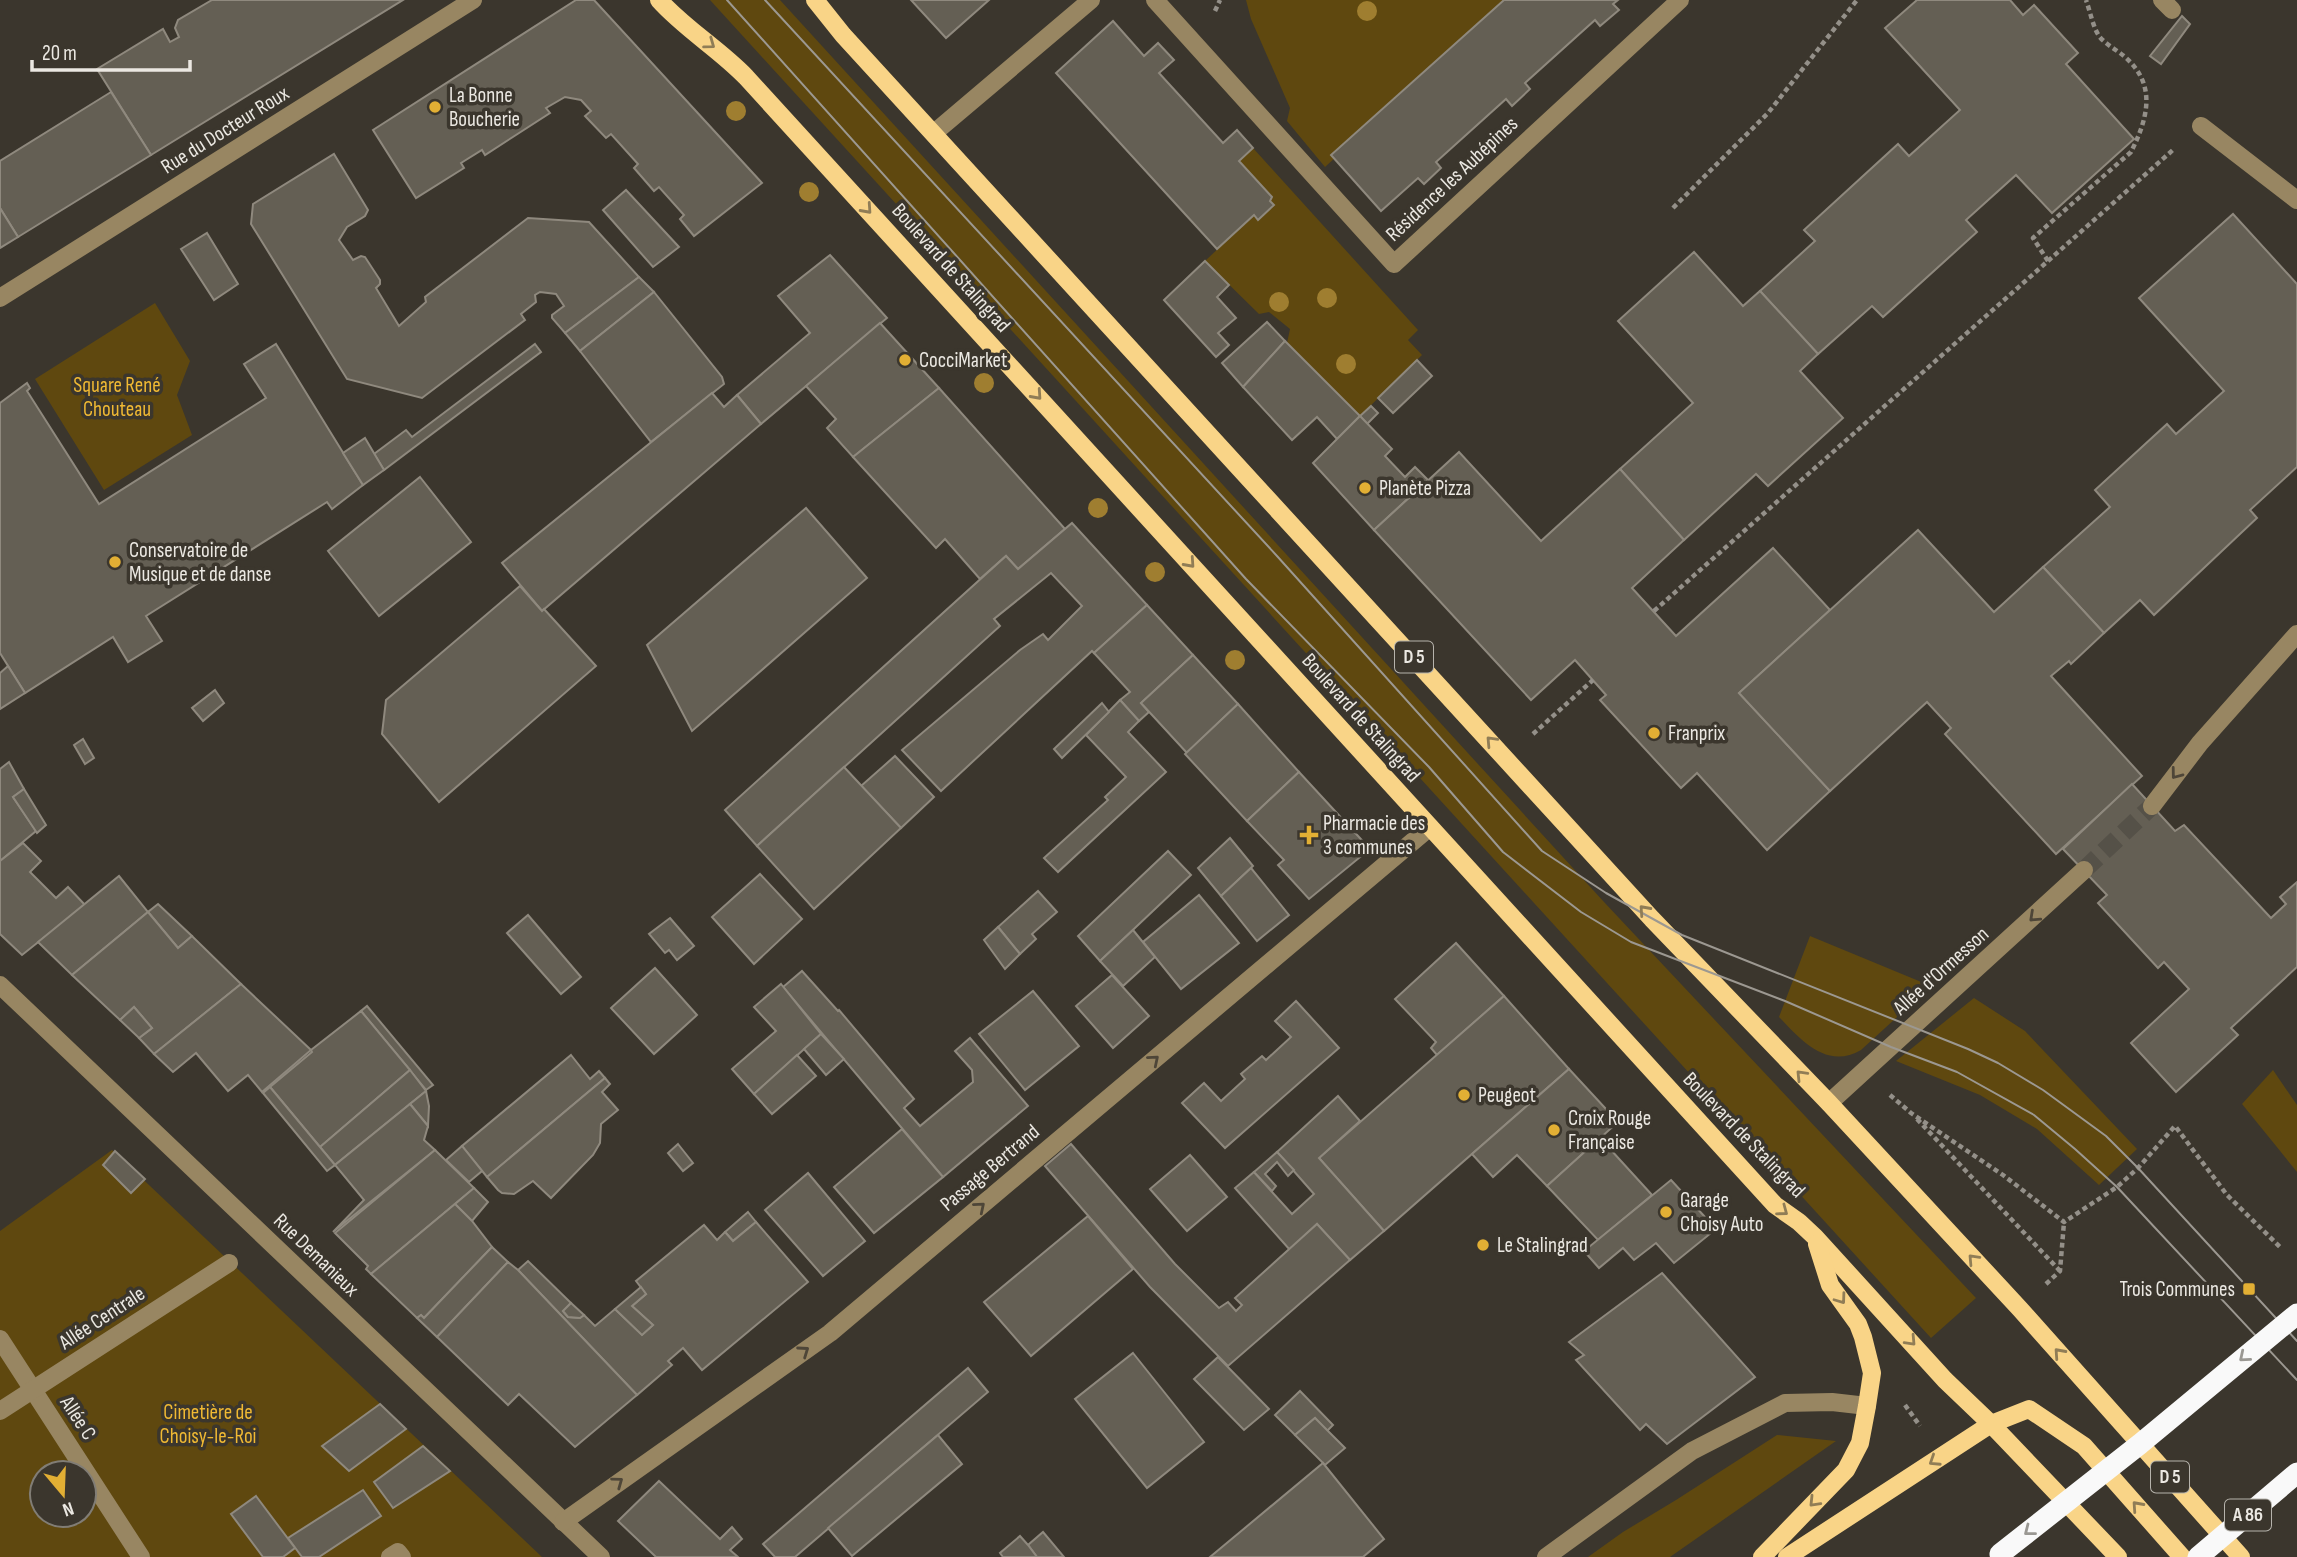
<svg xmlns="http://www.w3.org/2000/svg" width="2297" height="1557" font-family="'Sofia Sans Condensed',sans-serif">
  <rect width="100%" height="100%" fill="#3b362d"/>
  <!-- green -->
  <g fill="#5f480f" fill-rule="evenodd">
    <polygon points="710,0 780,0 1604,902 1976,1298 1931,1338"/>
    <polygon points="1246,0 1507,0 1325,167 1287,121 1290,108 1251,19"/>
    <polygon points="1253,148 1418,330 1408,340 1422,355 1360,416 1287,343 1290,329 1269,312 1259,314 1205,261 1254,215 1258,220 1274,205 1270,201 1272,197 1239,161"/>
    <polygon points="155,303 190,361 177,395 192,435 104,490 35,379"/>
    <path d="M1810,936L1931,986L1861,1050C1827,1070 1801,1040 1779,1017Z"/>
    <polygon points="1974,998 2025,1031 2137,1149 2099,1185 2037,1129 1980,1095 1896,1061"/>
    <polygon points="2273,1070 2297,1105 2297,1172 2242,1104"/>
    <path d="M112,1150L542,1557H0V1231ZM42,1473H84V1515H42Z"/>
    <polygon points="1777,1435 1836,1441 1670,1557 1588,1557 1623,1532 1676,1500"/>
  </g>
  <!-- building -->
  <g fill="#645f54" stroke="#8f897e" stroke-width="2">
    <polygon points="212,0 403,0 151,155 97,69 163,29 170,42 179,37 175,28 178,20"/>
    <polygon points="576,0 594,0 762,183 694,236 680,219 684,215 659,187 654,191 634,168 638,164 611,134 606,138 585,116 591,111 581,100 565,97 546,108 550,113 485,155 482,150 461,163 464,168 416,198 373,130"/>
    <polygon points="911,0 989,0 946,38"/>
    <polygon points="1504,0 1618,0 1613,4 1619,10 1600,26 1595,20 1525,83 1530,89 1512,106 1506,99 1436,162 1441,168 1424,184 1418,178 1381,211 1331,155"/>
    <polygon points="1917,0 2010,0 2023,15 2034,5 2078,53 2066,64 2134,139 2052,213 2016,175 1966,220 1977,232 1883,317 1872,306 1818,354 1760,291 1815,241 1804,230 1898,144 1909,156 1960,110 1885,28"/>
    <polygon points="2182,16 2190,24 2161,64 2150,56"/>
    <polygon points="1113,21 1144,56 1158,43 1174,60 1159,73 1223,143 1237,130 1253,148 1239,161 1272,197 1270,201 1274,205 1258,220 1254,215 1217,249 1056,73"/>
    <polygon points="111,92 151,155 18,237 0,208 0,161"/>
    <polygon points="334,154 368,210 365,216 347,227 339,240 353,260 361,256 365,257 380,280 380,284 376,288 399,326 426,302 425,297 528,218 589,222 639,277 565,333 552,318 552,315 564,306 556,294 540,292 535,295 536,302 521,314 525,320 422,398 347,379 251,224 253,204"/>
    <polygon points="626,190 679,247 653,267 603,210"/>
    <polygon points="0,208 18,237 0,248"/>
    <polygon points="2233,214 2297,284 2297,467 2250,510 2257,518 2154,615 2140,600 2104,633 2043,567 2110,507 2095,490 2167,424 2176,434 2224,391 2139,298"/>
    <polygon points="207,233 238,284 214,300 181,249"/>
    <polygon points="1694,252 1743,306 1760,291 1818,354 1800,371 1843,418 1768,486 1756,474 1684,540 1620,469 1693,403 1618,321"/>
    <polygon points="830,255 887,318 761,424 737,395 810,333 778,296"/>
    <polygon points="1205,261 1229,285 1217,297 1236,318 1218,333 1229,345 1216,357 1164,300"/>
    <polygon points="639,277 654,292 580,351 565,333"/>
    <polygon points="654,292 722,377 724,384 651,442 580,351"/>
    <polygon points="1267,322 1285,341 1243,387 1222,363"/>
    <polygon points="880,323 939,388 853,457 827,428 836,419 806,386"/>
    <polygon points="1285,341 1360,416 1337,439 1317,417 1292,440 1243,387"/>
    <polygon points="276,344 363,485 332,509 327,502 146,616 162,641 128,662 113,637 25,693 0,653 0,403 27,383 30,388 27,391 99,504 266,398 244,364"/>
    <polygon points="535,344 541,352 384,470 374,454 406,430 412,437"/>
    <polygon points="1417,360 1432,376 1393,413 1378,398"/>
    <polygon points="939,388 1065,529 1018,569 1006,556 980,579 945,539 936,548 853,457"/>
    <polygon points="712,393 724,407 737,395 761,424 542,611 502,563"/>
    <polygon points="1371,406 1378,413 1367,424 1360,416"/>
    <polygon points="1360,416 1392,449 1385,456 1405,477 1415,467 1428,480 1374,530 1313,463"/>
    <polygon points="365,438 384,470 363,485 343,453"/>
    <polygon points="1459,452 1541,541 1620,469 1684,540 1632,588 1676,636 1773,548 1830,610 1739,693 1830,791 1767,850 1697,773 1681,788 1600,700 1606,695 1575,660 1531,700 1374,530"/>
    <polygon points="420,477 471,542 379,616 328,551"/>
    <polygon points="806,508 867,578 692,731 647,645"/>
    <polygon points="1072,523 1147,605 1094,653 1092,651 941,791 902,750 1020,650 1043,634 1048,640 1082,606 1051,573 994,619 1000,626 757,846 725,810 1006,556 1018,569"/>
    <polygon points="1918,530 1994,612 2043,567 2104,633 2071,664 2069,661 2051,676 2142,776 2056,854 1945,734 1951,728 1927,702 1830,791 1739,693"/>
    <polygon points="520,586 542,611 544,609 596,666 439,802 382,734 386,700"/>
    <polygon points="1147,605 1193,655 1141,703 1149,712 1139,721 1120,700 1130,692 1094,653"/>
    <polygon points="1193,655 1238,704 1187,753 1141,703"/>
    <polygon points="8,666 25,693 0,709 0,673"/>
    <polygon points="215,690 224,703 203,721 192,708"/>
    <polygon points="1120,700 1139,721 1128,732 1166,772 1058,872 1044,858 1108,800 1105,797 1126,777 1086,735"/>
    <polygon points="1102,703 1109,712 1062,758 1054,749"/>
    <polygon points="1238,704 1299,772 1247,821 1185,754"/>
    <polygon points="83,739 94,758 85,764 74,745"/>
    <polygon points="895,756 934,797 901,828 861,786"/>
    <polygon points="9,762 24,789 13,797 36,831 0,861 0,769"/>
    <polygon points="844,767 901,828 814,909 757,846"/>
    <polygon points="1299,772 1370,849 1309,899 1278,865 1284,860 1247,821"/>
    <polygon points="2132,784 2175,831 2184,825 2271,918 2286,904 2280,897 2297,882 2297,967 2231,1028 2238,1035 2176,1092 2131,1043 2189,989 2164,962 2158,968 2098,903 2107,895 2063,849"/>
    <polygon points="24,789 46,825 37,833 13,797"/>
    <polygon points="1230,838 1253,866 1221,896 1198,868"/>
    <polygon points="23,843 41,861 30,872 56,898 68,887 85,905 22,955 0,934 0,861"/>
    <polygon points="1168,851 1191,875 1100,961 1078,936"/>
    <polygon points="1251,868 1289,915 1257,941 1221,896"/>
    <polygon points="760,874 802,919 754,964 712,917"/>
    <polygon points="119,876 148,912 72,975 38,942"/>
    <polygon points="1038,891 1057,912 1032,934 1036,939 1020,954 998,927"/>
    <polygon points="1199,895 1239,943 1181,989 1143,942"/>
    <polygon points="158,904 192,936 178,948 148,912"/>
    <polygon points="148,912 178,948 192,936 241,984 154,1054 139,1038 152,1028 134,1007 120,1020 72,975"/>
    <polygon points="528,915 581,977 561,994 507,933"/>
    <polygon points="670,918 694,946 677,960 669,950 665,953 649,934"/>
    <polygon points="998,927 1020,954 1005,969 984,940"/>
    <polygon points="1133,930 1155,957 1123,986 1100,961"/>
    <polygon points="1456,943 1504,996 1437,1055 1431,1048 1436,1042 1395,999"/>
    <polygon points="655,968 697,1015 654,1054 611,1008"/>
    <polygon points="802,971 838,1011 839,1010 914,1099 904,1108 920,1126 973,1082 972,1070 955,1051 970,1038 1028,1106 943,1177 783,987"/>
    <polygon points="1112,975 1149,1016 1113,1048 1076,1006"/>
    <polygon points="241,984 311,1050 262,1092 248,1075 228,1091 196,1053 173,1072 154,1054"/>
    <polygon points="781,984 821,1034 754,1094 732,1069 776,1031 754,1007"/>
    <polygon points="1033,991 1079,1046 1025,1090 979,1034"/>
    <polygon points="1504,996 1569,1069 1384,1231 1319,1158"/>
    <polygon points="1296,1001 1339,1048 1225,1148 1182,1103 1204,1083 1221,1101 1245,1079 1241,1074 1262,1056 1266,1060 1291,1037 1275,1021"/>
    <polygon points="367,1006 433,1085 426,1090 361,1011"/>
    <polygon points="134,1007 152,1028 139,1038 120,1020"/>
    <polygon points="361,1011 410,1070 320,1147 270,1087 312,1052 311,1050"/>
    <polygon points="821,1034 844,1059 826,1075 804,1049"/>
    <polygon points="571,1055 590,1079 599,1071 605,1078 487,1177 462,1146"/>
    <polygon points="797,1055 816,1076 772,1114 754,1094"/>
    <polygon points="1569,1069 1618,1122 1547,1186 1517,1155 1493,1177 1472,1154"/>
    <polygon points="410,1070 426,1091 335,1165 320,1147"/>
    <polygon points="605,1078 610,1084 602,1092 618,1110 601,1124 600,1143 593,1155 551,1198 533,1181 514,1194 502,1193 498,1190 487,1177"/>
    <polygon points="270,1087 335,1165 327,1171 263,1093"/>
    <polygon points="426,1091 429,1106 428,1126 410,1104"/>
    <polygon points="1338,1096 1360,1121 1319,1158 1384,1231 1350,1260 1317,1224 1290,1250 1235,1188 1254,1172 1292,1214 1314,1194 1277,1152"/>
    <polygon points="410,1104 428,1126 424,1140 435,1150 333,1232 364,1200 335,1165"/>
    <polygon points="902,1129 943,1177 874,1233 834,1187"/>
    <polygon points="1600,1138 1652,1195 1598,1240 1547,1186"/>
    <polygon points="678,1144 693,1163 683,1171 668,1153"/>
    <polygon points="1071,1144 1175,1264 1219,1308 1228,1302 1236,1311 1242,1305 1235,1298 1317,1224 1350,1260 1228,1366 1150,1287 1045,1166"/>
    <polygon points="462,1146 482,1171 469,1182 446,1160"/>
    <polygon points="435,1150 474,1188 371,1274 366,1269 368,1266 335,1233"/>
    <polygon points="115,1151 145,1179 131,1193 103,1165"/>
    <polygon points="1277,1152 1294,1170 1288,1176 1277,1162 1265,1174 1276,1186 1272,1191 1254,1172"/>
    <polygon points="1190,1155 1227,1197 1187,1231 1150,1189"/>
    <polygon points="808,1173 865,1241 823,1276 765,1210"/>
    <polygon points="1671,1180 1716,1229 1674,1263 1656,1243 1634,1260 1623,1248 1599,1268 1584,1251"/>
    <polygon points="474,1188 488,1202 472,1221 455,1204"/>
    <polygon points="455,1204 472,1221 492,1247 424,1318 421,1315 417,1318 371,1274"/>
    <polygon points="748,1212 756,1222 733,1241 725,1232"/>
    <polygon points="1088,1216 1133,1269 1031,1356 984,1302"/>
    <polygon points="756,1222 808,1282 702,1370 683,1348 668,1361 672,1365 637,1395 518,1270 528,1261 571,1303 563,1311 568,1317 580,1318 584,1315 595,1326 615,1309 642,1335 653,1325 632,1306 646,1294 636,1281 704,1225 717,1240 725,1232 733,1241"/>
    <polygon points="492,1247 508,1262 437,1337 417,1318 421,1315 424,1318"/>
    <polygon points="508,1262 518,1270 637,1395 575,1447 519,1394 508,1405 437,1337"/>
    <polygon points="1662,1273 1755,1377 1667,1444 1646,1424 1640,1430 1576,1360 1584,1355 1569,1342"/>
    <polygon points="641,1287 646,1294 632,1306 653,1325 642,1335 615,1309"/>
    <polygon points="571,1303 584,1315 580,1318 568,1317 563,1311"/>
    <polygon points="1133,1353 1204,1442 1147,1488 1075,1399"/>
    <polygon points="1218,1357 1269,1409 1244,1430 1194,1379"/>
    <polygon points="968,1368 988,1392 795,1557 775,1557 763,1544"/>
    <polygon points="1300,1391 1333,1425 1327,1431 1315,1418 1295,1435 1275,1415"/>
    <polygon points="380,1404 406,1429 349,1471 322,1446"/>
    <polygon points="1315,1418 1345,1448 1325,1465 1295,1435"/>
    <polygon points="938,1435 962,1464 852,1556 828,1528"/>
    <polygon points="423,1446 450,1471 393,1508 374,1482"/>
    <polygon points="1323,1463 1384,1539 1363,1557 1210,1557"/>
    <polygon points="659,1481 720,1539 732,1527 742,1539 730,1550 738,1557 656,1557 618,1521"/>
    <polygon points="363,1490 381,1516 319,1557 302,1557 288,1538"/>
    <polygon points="256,1496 295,1548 283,1557 263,1557 231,1514"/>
    <polygon points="1043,1532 1064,1557 1037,1557 1028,1545"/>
    <polygon points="1020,1536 1028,1545 1037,1557 1003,1557 1000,1553"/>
  </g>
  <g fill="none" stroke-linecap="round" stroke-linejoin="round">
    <!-- minor-tunnel -->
    <polyline stroke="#555148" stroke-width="18" stroke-dasharray="18 9" stroke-linecap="butt" points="2084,870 2152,806"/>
    <!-- path -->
    <g stroke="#949089" stroke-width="4.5" stroke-dasharray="5 3.5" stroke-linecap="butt">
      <polyline points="1215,11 1220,0"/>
      <polyline points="1673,208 1768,113 1857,0"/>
      <path d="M2048,261L2033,238L2131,152C2148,118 2157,85 2125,57C2117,50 2105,44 2099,36C2093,27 2090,11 2086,0"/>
      <polyline points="1654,611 2174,149"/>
      <polyline points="1533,734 1593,680"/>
      <polyline points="1890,1095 1911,1113 2003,1175 2064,1222 2117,1187 2138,1168 2175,1126 2227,1195 2280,1247"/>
      <polyline points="1917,1119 2060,1271"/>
      <polyline points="2046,1284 2060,1271 2064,1222"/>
      <polyline points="1905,1405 1920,1426"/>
    </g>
    <!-- minor -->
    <g stroke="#988662" stroke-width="18">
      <polyline points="1155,0 1394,264 1680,0"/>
      <polyline points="2162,0 2172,10"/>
      <polyline points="2201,126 2297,200"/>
      <polyline points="934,133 1091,0"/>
      <polyline points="0,298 473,0"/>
      <polyline points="2152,806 2200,743 2297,634"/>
      <polyline points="0,985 601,1557"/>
      <polyline points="1829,1103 2084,870"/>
      <polyline points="0,1339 141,1557"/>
      <polyline points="0,1411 229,1263"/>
      <polyline points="563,1522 830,1333 1430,827"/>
      <polyline points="390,1557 398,1552 402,1557"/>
      <polyline points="1546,1557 1692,1451 1785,1403 1832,1402 1867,1406"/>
    </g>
    <!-- major -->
    <g stroke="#f9d487" stroke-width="18">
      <path d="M659,0C685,29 719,49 746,77L1775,1205L1799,1222L1815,1237L1945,1380L1991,1424L2118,1557"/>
      <polyline points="815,0 843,35 1652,919 1829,1103 2020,1309 2241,1557"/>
      <polyline points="1762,1557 1846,1470 1860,1443 1867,1406 1872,1373 1863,1337 1858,1324 1830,1285 1817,1244"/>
      <polyline points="1787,1557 1991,1424 2029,1409 2084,1446 2182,1557"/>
    </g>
    <!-- tram -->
    <g stroke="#9c9891" stroke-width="2">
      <polyline points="727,0 1246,579 1429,767 1503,852 1581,912 1631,942 1785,1001 1891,1047 1957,1072 2034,1115 2075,1149 2117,1187 2297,1380"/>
      <polyline points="765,0 1277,556 1542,851 1606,893 1682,935 1968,1049 1998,1063 2043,1090 2106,1136 2138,1168 2297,1341"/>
    </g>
    <!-- highway-bridge -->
    <g stroke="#f9f9f9" stroke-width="21">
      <polyline points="2000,1554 2140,1444 2297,1314"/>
      <polyline points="2198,1557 2297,1473"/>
    </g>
  </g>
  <!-- trees -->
  <g fill="#9f7e30">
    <circle cx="1367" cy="11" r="10"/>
    <circle cx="736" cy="111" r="10"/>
    <circle cx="809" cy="192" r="10"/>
    <circle cx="1327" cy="298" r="10"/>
    <circle cx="1279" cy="302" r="10"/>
    <circle cx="1346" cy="364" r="10"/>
    <circle cx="984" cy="383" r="10"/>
    <circle cx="1098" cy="508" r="10"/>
    <circle cx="1155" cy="572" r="10"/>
    <circle cx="1235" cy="660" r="10"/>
  </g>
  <!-- one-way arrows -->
  <defs><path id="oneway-chevron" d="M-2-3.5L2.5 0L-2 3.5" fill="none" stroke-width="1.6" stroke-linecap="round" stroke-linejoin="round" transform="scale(1.75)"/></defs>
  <g stroke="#907d56">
    <use href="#oneway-chevron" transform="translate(710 44) rotate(36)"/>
    <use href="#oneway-chevron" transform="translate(867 209) rotate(48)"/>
    <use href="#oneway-chevron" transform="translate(1037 395) rotate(48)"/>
    <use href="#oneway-chevron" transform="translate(1190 563) rotate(48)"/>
    <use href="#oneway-chevron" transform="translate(1491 741) rotate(-133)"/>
    <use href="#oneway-chevron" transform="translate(1644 910) rotate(-132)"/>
    <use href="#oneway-chevron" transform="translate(1801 1075) rotate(-134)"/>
    <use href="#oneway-chevron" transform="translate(1783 1211) rotate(37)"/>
    <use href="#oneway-chevron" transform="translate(1973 1259) rotate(-133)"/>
    <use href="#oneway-chevron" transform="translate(1841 1299) rotate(54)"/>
    <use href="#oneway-chevron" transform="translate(1911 1341) rotate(47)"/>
    <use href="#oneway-chevron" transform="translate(2059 1353) rotate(-132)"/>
    <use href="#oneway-chevron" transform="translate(1934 1461) rotate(147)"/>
    <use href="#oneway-chevron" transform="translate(1814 1502) rotate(134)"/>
    <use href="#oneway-chevron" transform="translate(2137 1506) rotate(-132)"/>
  </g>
  <g stroke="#4e4638">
    <use href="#oneway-chevron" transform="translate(2176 774) rotate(127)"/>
    <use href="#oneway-chevron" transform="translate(2034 917) rotate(137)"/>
    <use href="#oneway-chevron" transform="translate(1154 1060) rotate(-40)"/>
    <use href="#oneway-chevron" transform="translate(980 1207) rotate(-40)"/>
    <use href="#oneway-chevron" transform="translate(804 1351) rotate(-35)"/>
    <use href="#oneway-chevron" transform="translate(618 1482) rotate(-36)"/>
  </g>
  <g stroke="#9a9893">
    <use href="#oneway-chevron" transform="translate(2244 1357) rotate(140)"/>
    <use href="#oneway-chevron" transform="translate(2029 1531) rotate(142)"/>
  </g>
  <!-- markers -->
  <g fill="#e2af34" stroke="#3b362d" stroke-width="2.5">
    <circle cx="435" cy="107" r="7"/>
    <circle cx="905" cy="360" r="7"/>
    <circle cx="1365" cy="488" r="7"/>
    <circle cx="115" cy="562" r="7"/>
    <circle cx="1654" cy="733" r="7"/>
    <path d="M1305.5 824.5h7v7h7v7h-7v7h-7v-7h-7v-7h7z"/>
    <circle cx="1464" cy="1095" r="7"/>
    <circle cx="1554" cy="1130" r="7"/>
    <circle cx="1666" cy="1212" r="7"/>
    <circle cx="1483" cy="1245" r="7"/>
    <rect x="2242" y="1282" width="14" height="14" rx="3.5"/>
  </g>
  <g text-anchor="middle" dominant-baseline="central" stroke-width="7" stroke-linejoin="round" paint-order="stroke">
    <!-- shield labels -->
    <g fill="#3b362d" stroke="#b6b3ac" stroke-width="2">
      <rect x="1395" y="641.5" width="38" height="31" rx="5"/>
      <rect x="2151" y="1461.5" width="38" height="31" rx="5"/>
      <rect x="2225" y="1499.5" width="46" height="31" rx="5"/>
    </g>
    <g font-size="19" font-weight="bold" fill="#ebe8e2">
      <text x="1414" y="657">D 5</text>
      <text x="2170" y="1477">D 5</text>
      <text x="2248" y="1515">A 86</text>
    </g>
    <!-- poi labels -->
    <g font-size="21" fill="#ebe8e2" stroke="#3b362d" text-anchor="start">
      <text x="449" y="95">La Bonne<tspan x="449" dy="24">Boucherie</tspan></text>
      <text x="919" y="360">CocciMarket</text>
      <text x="1379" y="488">Planète Pizza</text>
      <text x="129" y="550">Conservatoire de<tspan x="129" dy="24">Musique et de danse</tspan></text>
      <text x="1668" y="733">Franprix</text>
      <text x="1323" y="823">Pharmacie des<tspan x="1323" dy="24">3 communes</tspan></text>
      <text x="1478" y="1095">Peugeot</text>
      <text x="1568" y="1118">Croix Rouge<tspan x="1568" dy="24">Française</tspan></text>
      <text x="1680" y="1200">Garage<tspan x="1680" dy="24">Choisy Auto</tspan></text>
      <text x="1497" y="1245">Le Stalingrad</text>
      <text x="2235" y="1289" text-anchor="end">Trois Communes</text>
    </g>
    <!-- street labels -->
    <g font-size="21" fill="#ebe8e2" stroke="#3b362d">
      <text transform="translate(225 130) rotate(-32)">Rue du Docteur Roux</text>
      <text transform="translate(1452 179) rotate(-43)">Résidence les Aubépines</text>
      <text transform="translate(951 268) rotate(48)">Boulevard de Stalingrad</text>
      <text transform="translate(1361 718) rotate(48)">Boulevard de Stalingrad</text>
      <text transform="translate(1941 971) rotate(-42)">Allée d'Ormesson</text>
      <text transform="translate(1744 1135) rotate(46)">Boulevard de Stalingrad</text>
      <text transform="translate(990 1168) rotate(-40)">Passage Bertrand</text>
      <text transform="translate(316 1255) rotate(44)">Rue Demanieux</text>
      <text transform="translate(102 1318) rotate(-33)">Allée Centrale</text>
      <text transform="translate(78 1418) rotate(57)">Allée C</text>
    </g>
    <!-- park labels -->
    <g font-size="21" fill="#f0b933" stroke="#3b362d">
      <text x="117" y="385">Square René<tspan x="117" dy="24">Chouteau</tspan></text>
      <text x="208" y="1412">Cimetière de<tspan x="208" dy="24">Choisy-le-Roi</tspan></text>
    </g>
  </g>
  <!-- north arrow -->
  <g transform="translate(63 1494) rotate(161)"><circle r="33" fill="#3b362d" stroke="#817d75" stroke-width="2"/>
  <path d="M0-5L12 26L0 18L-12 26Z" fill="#e2af34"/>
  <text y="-10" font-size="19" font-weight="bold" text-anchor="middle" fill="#ebe8e2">N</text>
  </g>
  <!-- scale -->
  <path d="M32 60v10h158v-10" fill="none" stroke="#ebe8e2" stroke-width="3.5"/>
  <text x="42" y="60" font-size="21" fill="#ebe8e2" stroke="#3b362d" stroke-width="5" paint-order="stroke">20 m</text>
</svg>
